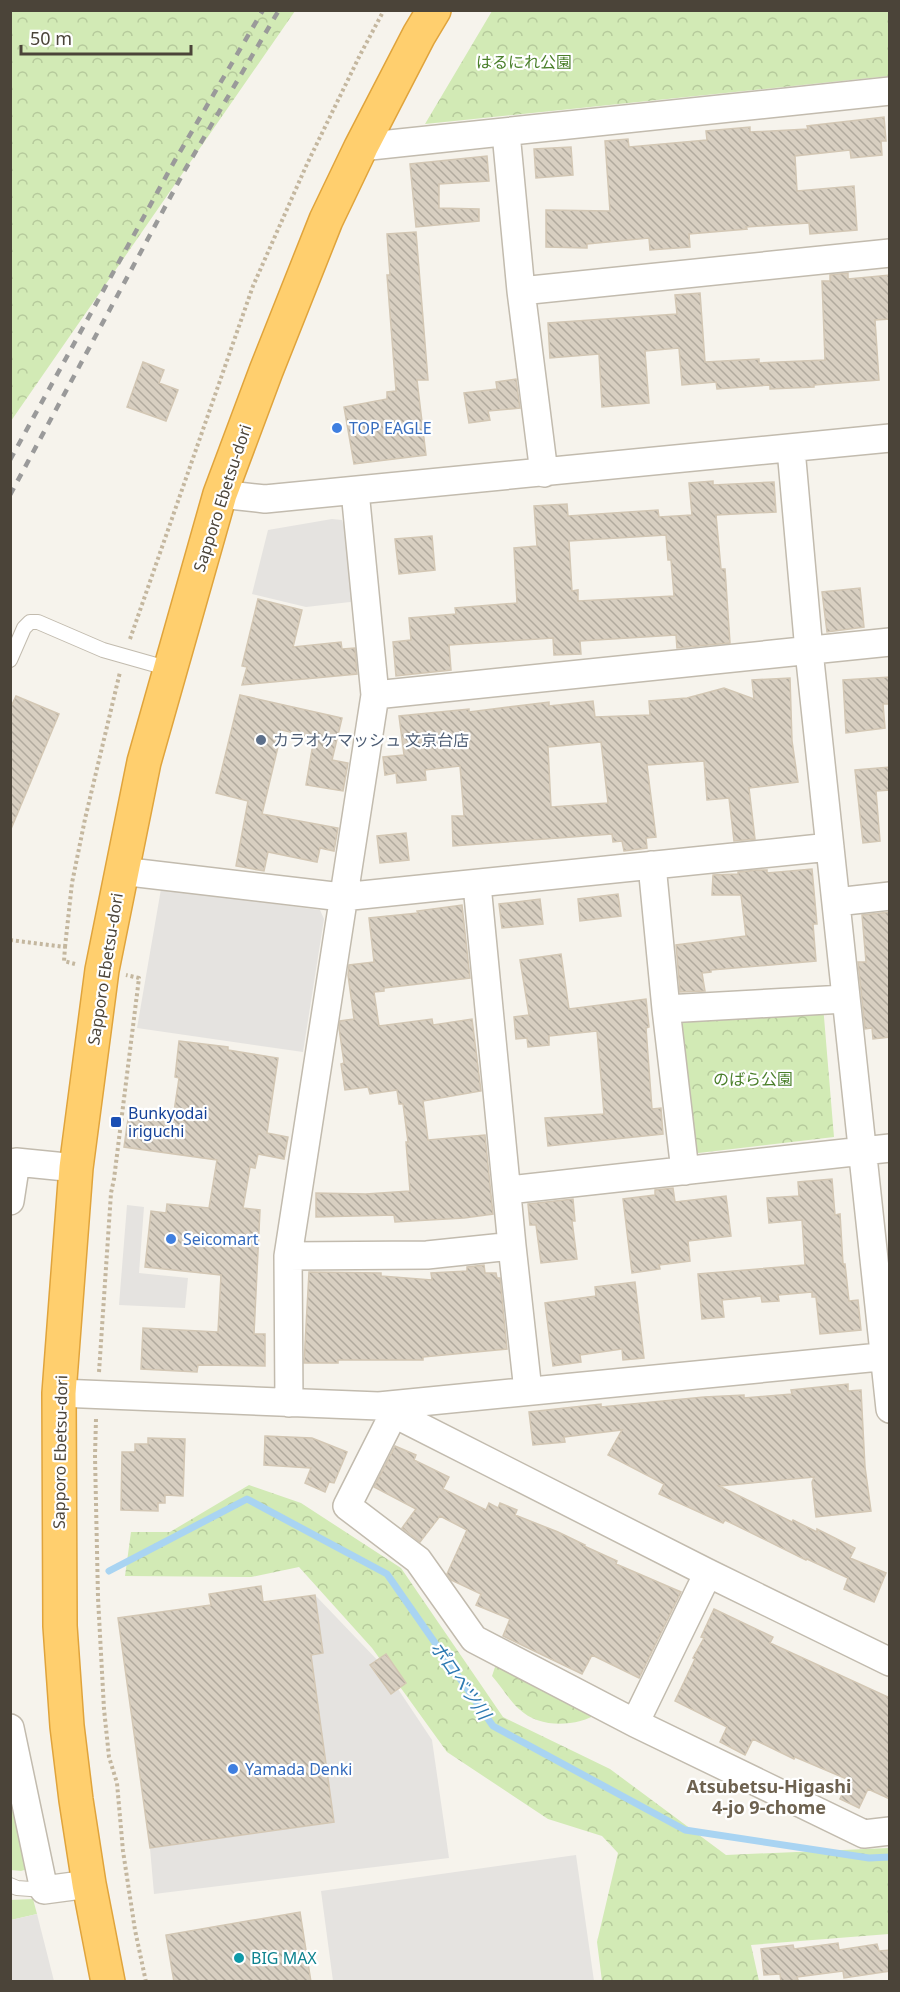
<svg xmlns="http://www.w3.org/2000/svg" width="900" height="1992" viewBox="0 0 900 1992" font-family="'Noto Sans','Noto Sans JP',sans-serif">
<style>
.green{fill:#d2eab5}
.forest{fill:url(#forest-crowns)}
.parking{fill:#e5e3e0}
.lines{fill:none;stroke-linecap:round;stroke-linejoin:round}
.stream{stroke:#a9d4f2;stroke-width:7}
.building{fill:url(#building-back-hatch);stroke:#d3c7b4;stroke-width:1.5;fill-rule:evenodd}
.lane-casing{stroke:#c2bbae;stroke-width:16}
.street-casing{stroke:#c2bbae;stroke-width:30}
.highway-casing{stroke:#e0a43c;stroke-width:36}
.path{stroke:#c4b79f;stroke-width:4;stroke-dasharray:3 3;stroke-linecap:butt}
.lane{stroke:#fff;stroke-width:14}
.street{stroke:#fff;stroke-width:27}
.highway{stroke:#ffcf6e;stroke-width:33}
.rail{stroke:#9a9a9a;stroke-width:4.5;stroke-dasharray:8 8;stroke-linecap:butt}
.shop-dot{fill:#3f7fe0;stroke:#fff;stroke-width:2}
.service-dot{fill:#5c6f8a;stroke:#fff;stroke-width:2}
.transit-dot{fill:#1a4fb4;stroke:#fff;stroke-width:2}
.culture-dot{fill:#0f9aa8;stroke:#fff;stroke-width:2}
.labels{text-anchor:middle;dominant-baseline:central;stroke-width:4.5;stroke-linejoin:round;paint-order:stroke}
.park-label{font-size:16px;fill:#4a7f2a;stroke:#fff}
.shop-label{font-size:16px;fill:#366cbe;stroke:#fff;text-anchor:start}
.street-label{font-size:16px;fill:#4b4439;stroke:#fff}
.service-label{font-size:16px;fill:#4e5e75;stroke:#fff;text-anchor:start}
.transit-label{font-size:16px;fill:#164399;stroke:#fff;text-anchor:start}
.culture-label{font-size:16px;fill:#0d838f;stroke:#fff;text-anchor:start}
.water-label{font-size:18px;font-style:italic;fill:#2e7ab2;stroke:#fff}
.neighbourhood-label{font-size:18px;font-weight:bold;fill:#6e6250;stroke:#fff}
</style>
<defs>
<pattern id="forest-crowns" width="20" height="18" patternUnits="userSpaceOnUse" patternTransform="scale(1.5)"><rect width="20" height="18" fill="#d2eab5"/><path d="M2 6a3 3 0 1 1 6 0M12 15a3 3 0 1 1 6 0" fill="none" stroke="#b6ca9c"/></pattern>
<pattern id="building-back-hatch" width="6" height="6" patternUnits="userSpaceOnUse" patternTransform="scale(1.5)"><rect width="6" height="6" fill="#d8cfc1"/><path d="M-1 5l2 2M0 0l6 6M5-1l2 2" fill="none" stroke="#b1aa9e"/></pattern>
</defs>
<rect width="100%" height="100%" fill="#f6f3ec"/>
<!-- green -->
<path class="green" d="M10,1769L31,1868L21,1871L11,1870Z
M33,1899L37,1914L11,1920L10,1900Z"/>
<!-- forest -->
<path class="forest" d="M11,10L295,11L11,421L10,11Z
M492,11H889V76L425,124Z
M823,1005L834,1137L690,1154L674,1017Z
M249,1485L301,1503L401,1568L503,1717L610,1769L726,1855L889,1848V1934L751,1945L759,1981H602L597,1942L618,1853L602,1836L548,1819L447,1752L372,1648L299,1567L251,1577L125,1576L131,1532H170Z
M496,1664L599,1713C576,1727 540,1729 519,1709C509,1700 501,1686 492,1676Z"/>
<!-- parking -->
<path class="parking" d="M332,519L342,520L346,532L359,601L306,607L252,594L268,530Z
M161,889L320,910L324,919L303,1052L137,1028Z
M127,1205L144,1207L139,1273L188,1278L185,1308L119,1305Z
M315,1595L382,1665L432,1740L449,1858L154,1894L150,1848L334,1822L311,1655L323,1653Z
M576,1855L594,1981H333L321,1891Z
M37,1914L54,1981H11V1920Z"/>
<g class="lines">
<!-- stream -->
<path class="stream" d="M109,1571L247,1499L387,1574L493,1726L685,1830L869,1858L890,1857"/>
</g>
<!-- building -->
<path class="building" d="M884,117L886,141H881L882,155L851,158L850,150L795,156L797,191L854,186L857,230L810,234L809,223L746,227L747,229L689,234L690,247L650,250L649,238L587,244V248L546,247V210L610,211L605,141L628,139L629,147L707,140L706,131L750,127V132L808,129L807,126Z
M571,147L573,175L536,178L534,149Z
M487,156L489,181L439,184V208L479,209V221L416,227L410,164Z
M416,232L428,380H417L426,455L354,464L344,407L387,399V392L396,391L387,275H390L387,234Z
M848,273V279L890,275V319L875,320L879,380L814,385V387L770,389V385L717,389L716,382L682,385L679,348L645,351L649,403L602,407L599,354L550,358L548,323L677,314L675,295L700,293L705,362L759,359V363L825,360L822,281H830V275Z
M143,362L164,370L159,383L178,390L166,421L127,407Z
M516,379L520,408L488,411L490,420L469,423L464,393L497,389L496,382Z
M713,481V485L774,482L776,512L716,515L721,569H725L730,643L677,648L676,635L580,641L581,654L554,655L553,638L449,645L451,670L396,676L393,642L411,640L409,618L456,614L455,608L517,603L514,548L537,546L534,506L567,504L568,516L658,510L659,517L692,515L689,483ZM666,535L668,560H671L674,596L578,601V590L572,591L569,541Z
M432,536L435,570L399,574L395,539Z
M860,588L864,627L827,632L822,592Z
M258,599L302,610L293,647L341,642L342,649L355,648L357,674L242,685L247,667L242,666Z
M890,677V704H883L885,728L846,733L843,680Z
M790,678L792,741L798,782L749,788L755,839L734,841L729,798L707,800L704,761L647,765L656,837L646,838L647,848L624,851L622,841L613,842L612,834L453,846L452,816H464L460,766L425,770L426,780L397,783L396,773L385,775L383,757L404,755L399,716L469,709V712L549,702V706L593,701L595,717L650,715L649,701L687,698L724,688L754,699L752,680ZM601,742L608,803L551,807L548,747Z
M240,695L342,718L332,760L348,763L343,791L306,785L314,738L282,730L262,814L338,828L334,851L320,848L317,862L268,852L264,871L236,866L248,801L216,793Z
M16,696L59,714L11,829L10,709Z
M890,767V790L876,791L880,841L863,843L855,770Z
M406,833L409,860L380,863L377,836Z
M812,869L817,924H813L816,961L711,970V972L702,973L705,991L680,992L676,945L746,936L741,895H712L713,875L738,874V872L758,870H767V873Z
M618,894L621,916L580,921L578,899Z
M540,899L543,924L502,928L499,904Z
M462,905L470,978L384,988V991L374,992L379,1026L432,1019L433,1025L472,1019L481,1091L423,1101L428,1140L485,1135L493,1214L464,1218L395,1222L394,1215L316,1217V1193L366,1194L410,1191L406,1142H408L403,1104H399L397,1090L370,1094L368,1087L345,1090L341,1064L344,1063L339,1028L340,1021L354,1019L348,975L349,965L374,962L369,918L418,913L417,911Z
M890,912V1037L873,1039L872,1028L865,1029L858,962H866L862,915Z
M561,954L569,1009L646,999L649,1027L646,1028L652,1109L661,1108L663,1134L548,1146L545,1118L604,1114L597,1031L549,1036V1045L528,1047L527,1038L516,1039L514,1017L529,1015L520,960Z
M179,1041L228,1047V1050L278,1058L267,1133L288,1137L284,1159L258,1154L255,1168L250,1167L243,1208L260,1210L254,1334H265V1366L198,1365L197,1372L141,1369L143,1328L218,1332L221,1275L145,1267L151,1211L166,1213L167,1204L209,1208L217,1160L124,1147L129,1112L173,1118L179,1078L175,1077Z
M832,1179L835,1215L840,1214L843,1264H845L849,1301L858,1300L861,1330L820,1334L816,1297H812V1292L778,1295L779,1301L762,1302L761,1296L722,1300L724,1317L702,1319L698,1274L805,1265L802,1220L769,1223L767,1198L799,1196L798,1182Z
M673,1188L675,1202L726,1196L731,1236L688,1241L690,1261L659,1265L660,1269L632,1273L623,1199L655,1195V1190Z
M573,1199L575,1221H572L577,1259L541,1263L536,1225H530L528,1204Z
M484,1265L485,1273H496L497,1278H500L507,1349L423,1357V1360H338V1363H304L309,1272L381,1273V1276L432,1280L431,1273L467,1271V1267Z
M635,1282L644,1358L623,1360L622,1349L580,1355L581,1362L553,1366L545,1303L596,1296L595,1287Z
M848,1384V1391L861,1390L865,1467L871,1511L816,1517L812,1482L814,1477L719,1486L792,1522L793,1520L817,1532V1529L855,1548L850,1558L886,1573L874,1602L844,1589L848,1578L807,1559L806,1560L725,1520L723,1523L659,1494L664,1484L608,1455L622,1430L564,1437L565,1442L533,1445L529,1412L601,1404V1407L704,1397L744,1395V1398L792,1394L791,1390Z
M265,1436L312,1438L347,1452L334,1483L329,1482L325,1492L305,1483L311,1468L264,1465Z
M148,1438L185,1439L183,1496L165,1495V1503H158V1511L121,1510L122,1452H135V1444H148Z
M395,1446L416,1455L414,1460L449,1477L443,1489L486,1510L489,1503L498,1508L500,1503L517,1510L515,1515L558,1532L585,1545L584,1546L617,1561L616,1564L681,1592L639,1678L592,1655L582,1674L503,1636L510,1619L476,1605L481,1594L451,1580L447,1574L467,1530L440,1516L420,1542L402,1528L416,1509L374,1487Z
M261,1586L263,1602L315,1595L323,1653L311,1655L334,1822L150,1848L118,1618L211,1605L209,1594Z
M714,1609L773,1637L770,1643L890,1698V1799L868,1789L859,1808L840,1799L849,1780L795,1757L794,1759L753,1739L745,1755L720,1742L727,1727L675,1701L695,1659L693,1658L704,1638L701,1637Z
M386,1654L406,1683L391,1694L370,1665Z
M300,1912L311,1982H174L166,1935Z
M838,1943L839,1950L877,1944L879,1951L890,1950V1971L844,1978L843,1971L797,1977L798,1980L784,1982H781L780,1974L764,1975L761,1949L793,1945L794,1949Z"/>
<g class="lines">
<!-- lane casing -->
<g class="lane-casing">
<path id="lane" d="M10,660L24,628L30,622H38L103,650L170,669
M10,1885L17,1888L44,1890"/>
</g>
<!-- street casing -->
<g class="street-casing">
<path id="street" d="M506,133L521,291L544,473
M361,147L890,91
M521,291L890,253
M791,449L809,651L890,1409
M220,494L265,499L890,438
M375,695L890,642
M652,865L666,1009L685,1171
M121,871L342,897L830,847
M477,885L512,1246L528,1391
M836,902L890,896
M666,1009L845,999
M508,1190L890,1148
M10,1201L16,1162L76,1168
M288,1256L427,1255L512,1246
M59,1393L379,1406L890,1356
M289,1403L288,1256L375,695L355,491
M379,1406L708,1573L890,1662
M394,1413L347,1506L418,1560L474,1639L635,1723L864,1834L890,1831
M635,1723L708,1573
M10,1728L44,1890L89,1884"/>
</g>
<!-- highway casing -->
<g class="highway-casing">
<path id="highway" d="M108,1982L89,1884L76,1800L67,1726L60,1626L59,1393L76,1168L102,970L144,762L220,494L266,371L326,220L361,147L419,35L434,10"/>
</g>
<!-- path -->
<path class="path" d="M130,639L253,286L307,164L360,55L384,10
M10,940L65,947L64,961L75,964
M65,947L72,883L85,819L120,672
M99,1372L111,1193L114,1179L139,978L126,975
M96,1419L95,1456L98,1598L104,1709L109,1757L117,1783L123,1851L135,1930L146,1982"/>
<!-- lane -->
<use href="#lane" class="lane"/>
<!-- street -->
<use href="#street" class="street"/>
<!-- highway -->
<use href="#highway" class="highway"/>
<!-- rail -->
<path class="rail" d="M10,460L174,162L263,10
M10,495L186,168L279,10"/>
</g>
<!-- markers -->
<g class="shop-dot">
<circle cx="337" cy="428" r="6"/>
<circle cx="171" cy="1239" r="6"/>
<circle cx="233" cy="1769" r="6"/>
</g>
<circle class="service-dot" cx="261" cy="740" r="6"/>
<rect class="transit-dot" x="110" y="1116" width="12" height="12" rx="3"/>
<circle class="culture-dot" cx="239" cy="1958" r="6"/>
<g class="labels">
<!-- park labels -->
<g class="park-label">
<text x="524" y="62">はるにれ公園</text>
<text x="753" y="1079">のばら公園</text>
</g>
<!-- shop labels -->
<g class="shop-label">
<text x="349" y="428">TOP EAGLE</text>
<text x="183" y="1239">Seicomart</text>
<text x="245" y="1769">Yamada Denki</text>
</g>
<!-- street labels -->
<g class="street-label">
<text transform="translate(222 498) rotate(-72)">Sapporo Ebetsu-dori</text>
<text transform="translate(105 969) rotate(-81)">Sapporo Ebetsu-dori</text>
<text transform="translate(60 1452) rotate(-89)">Sapporo Ebetsu-dori</text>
</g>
<!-- service labels -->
<g class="service-label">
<text x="273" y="740">カラオケマッシュ 文京台店</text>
</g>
<!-- transit labels -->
<g class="transit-label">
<text x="128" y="1113">Bunkyodai<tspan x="128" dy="18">iriguchi</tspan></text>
</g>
<!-- culture labels -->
<g class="culture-label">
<text x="251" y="1958">BIG MAX</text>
</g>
<!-- water labels -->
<g class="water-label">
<text transform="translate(461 1680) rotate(55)">ポロベツ川</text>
</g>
<!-- neighbourhood labels -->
<g class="neighbourhood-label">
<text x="769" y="1786">Atsubetsu-Higashi<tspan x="769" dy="21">4-jo 9-chome</tspan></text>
</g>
</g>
<!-- border -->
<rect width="900" height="1992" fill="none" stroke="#4b4439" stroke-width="24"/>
<!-- scale -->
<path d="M21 45v9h170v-9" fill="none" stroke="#4b4439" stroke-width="3"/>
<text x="30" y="45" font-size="18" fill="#4b4439" stroke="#ffffff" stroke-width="4.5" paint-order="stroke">50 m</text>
</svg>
